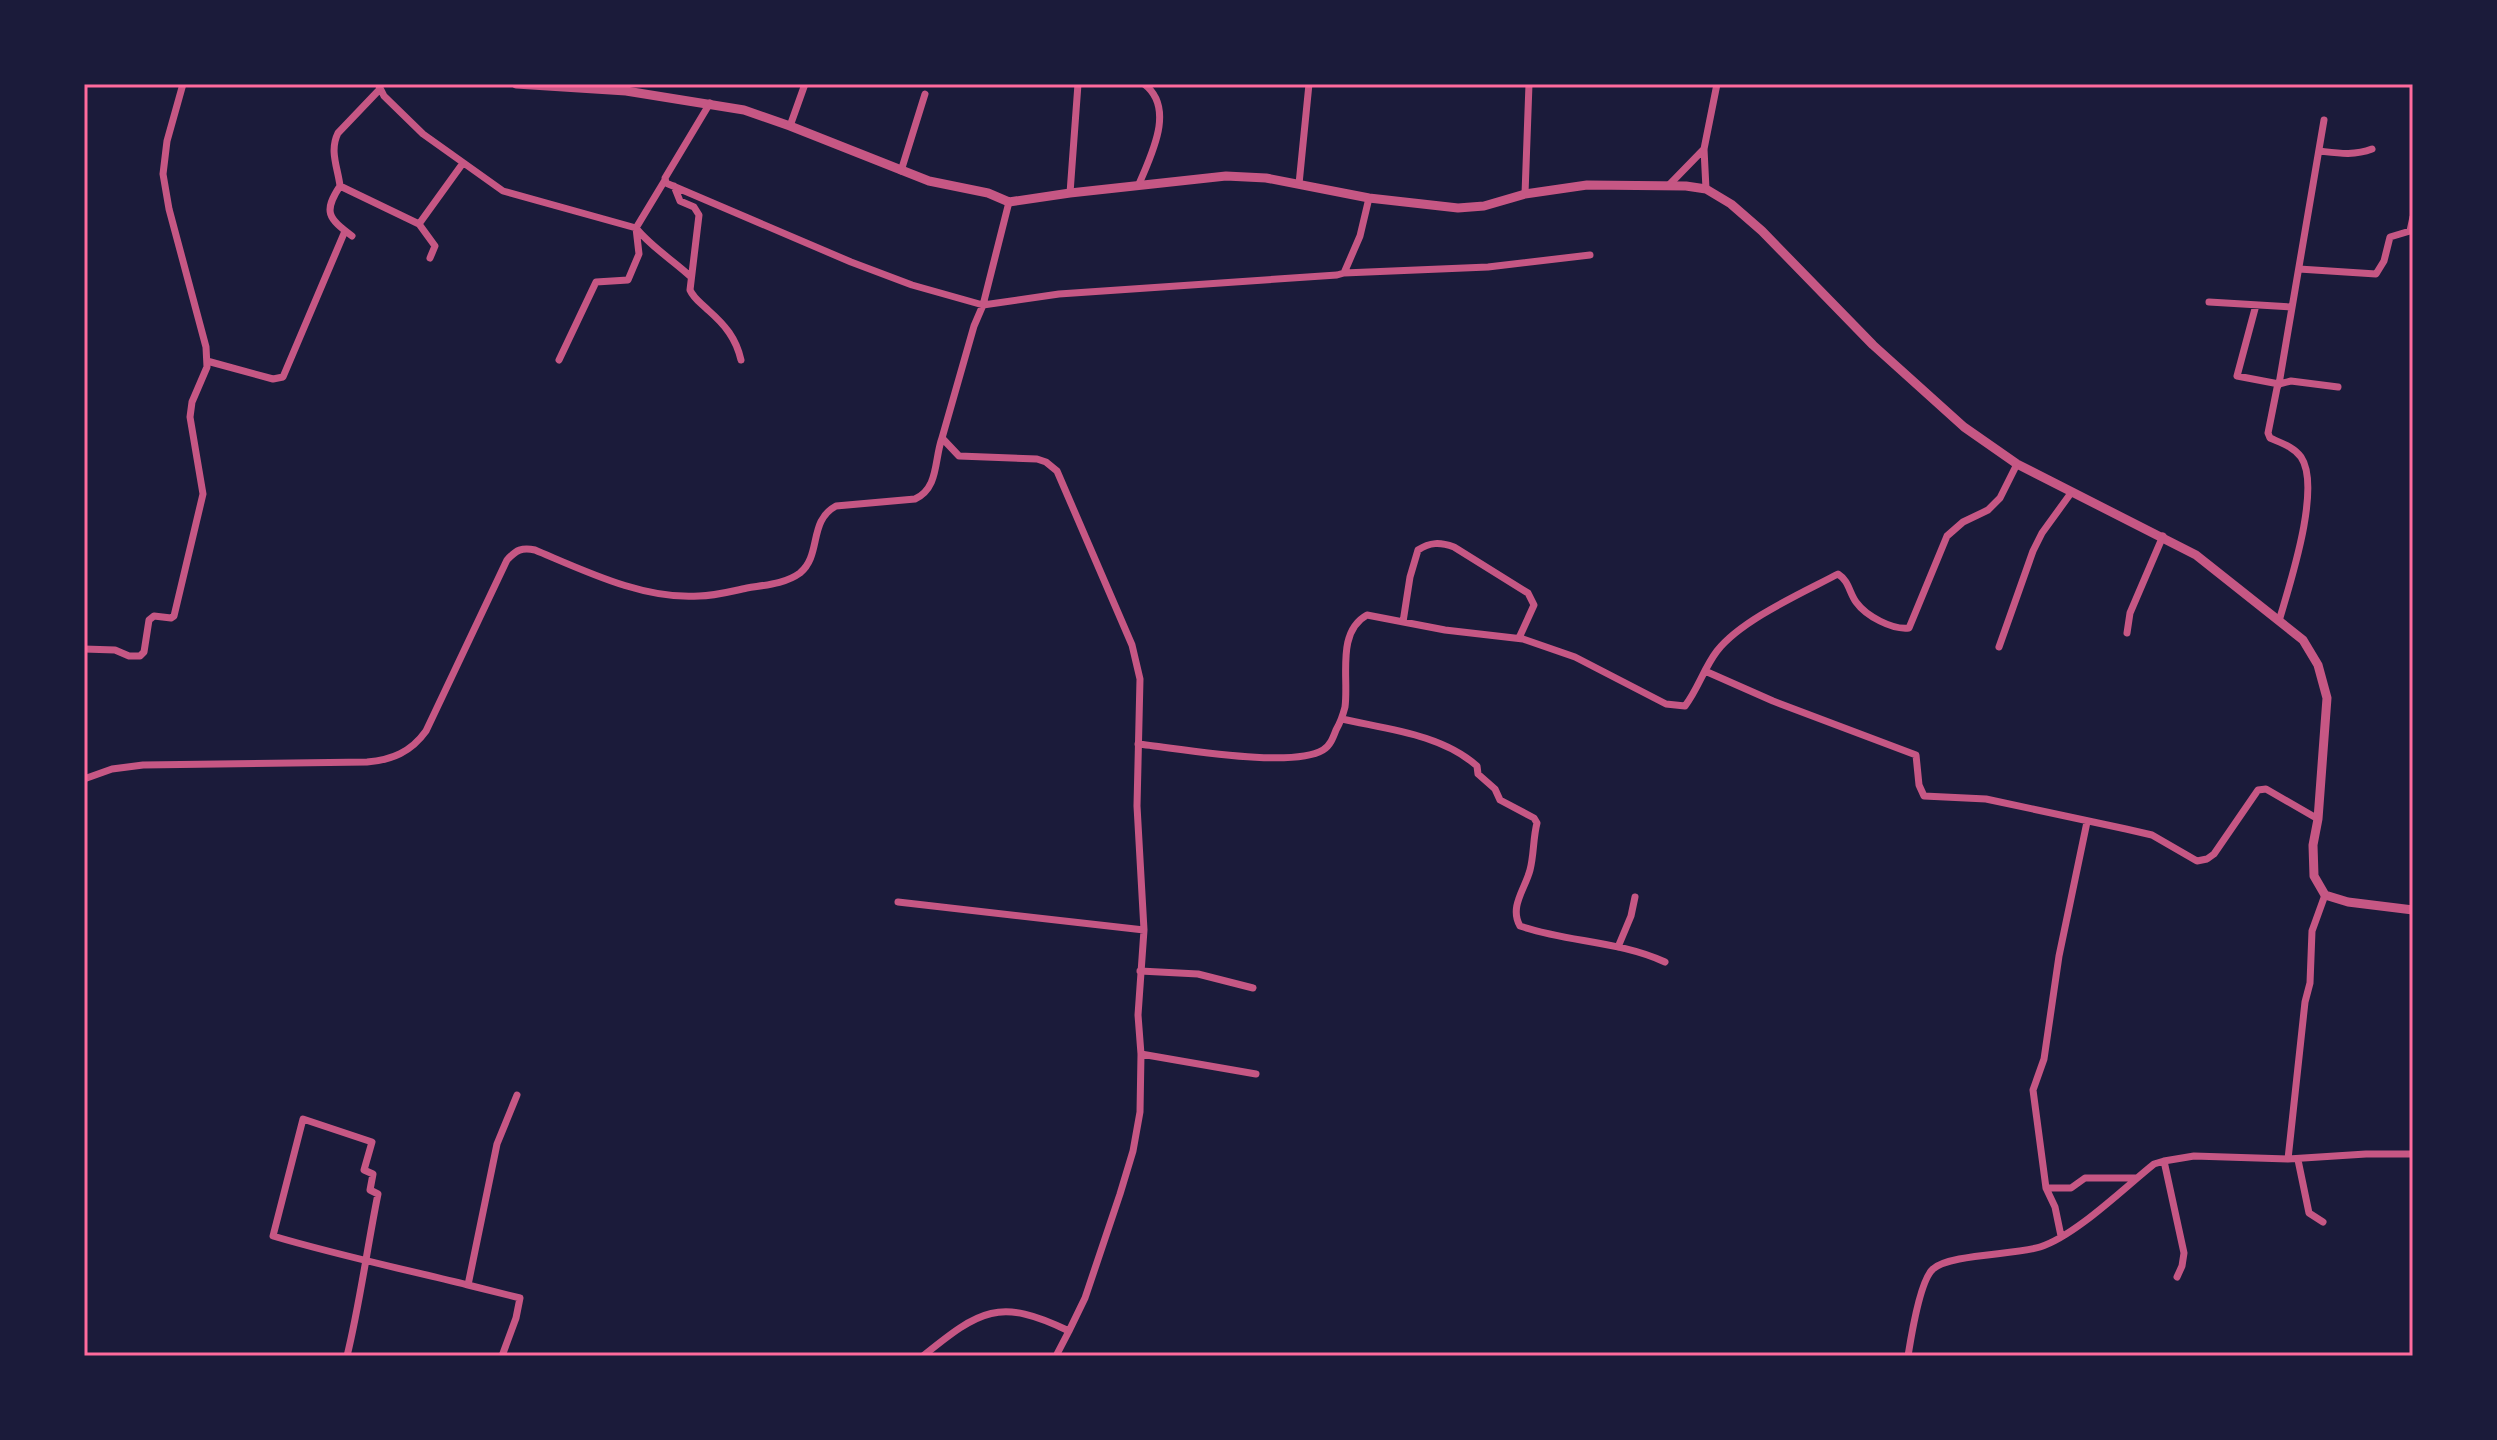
<svg xmlns="http://www.w3.org/2000/svg" width="2497" height="1440" viewBox="0 0 2497 1440" font-family="Montserrat,sans-serif">
<style>
.lines{fill:none;stroke-linecap:round;stroke-linejoin:round}
.minor{stroke:#c65784;stroke-width:7}
.tertiary{stroke:#c65784;stroke-width:9}
.neatline{fill:none;stroke:#ff6b9d;stroke-width:3}
</style>
<rect width="100%" height="100%" fill="#1b1b3a"/>
<g class="lines">
<!-- minor -->
<path class="minor" d="M378,84L384,96L423,134L503,191L636,228C651,247 673,260 691,277
M710,103L665,178L666,183L851,262L912,285L983,305L1059,294L1337,275L1344,273L1360,236L1369,198
M790,126L805,84
M2319,151C2337,153 2354,156 2372,149
M901,171L925,94
M1139,184C1151,155 1176,108 1144,84
M1299,184L1309,84
M340,186L419,224
M674,186L680,201L694,207L699,215L690,290C694,299 701,303 708,310C725,325 736,338 741,360
M1668,186L1704,149
M1706,189L1704,149L1717,84
M1070,193L1078,84
M1525,194L1529,84
M352,236C328,218 323,212 340,186C338,168 329,151 338,133L380,89
M430,258L435,246L419,224L463,163
M2299,269L2376,274L2384,261L2390,237L2410,231L2413,217
M1344,273L1488,267L1590,255
M2209,302L2291,307
M2256,305L2237,376L2279,384L2324,120
M559,360L596,282L628,280L639,254L636,228L665,180
M207,361L273,379L283,377L345,231
M2279,621C2289,586 2322,488 2301,457C2294,447 2281,443 2270,438L2268,433L2277,388L2279,384L2291,381L2338,387
M1403,622L1410,577L1418,550C1430,542 1440,542 1454,547L1528,593L1534,605L1519,638
M2127,633L2130,613L2163,536
M1999,647L2033,551L2042,533L2071,493
M84,649L115,650L129,656H140L144,652L149,620L154,616L171,618L174,616L203,494L190,417L192,402L207,367L206,347L169,209L163,174L167,141L183,84
M1705,671L1773,701L1916,755L1919,785L1924,796L1986,799L2126,829L2152,835L2197,861L2207,859L2214,854L2258,790L2266,789L2318,819
M1342,719C1386,729 1441,734 1477,766L1478,774L1495,789L1500,800L1534,818L1537,823C1533,838 1534,855 1530,870C1525,889 1509,907 1520,926C1567,942 1620,941 1665,962
M1138,744C1178,748 1291,769 1323,750C1330,746 1333,738 1336,730C1340,723 1343,715 1345,707C1349,678 1336,632 1367,615L1445,630L1523,639L1575,657L1666,704L1685,706C1698,689 1704,668 1717,651C1741,620 1802,593 1838,574C1849,581 1849,592 1856,602C1866,616 1892,630 1909,628L1947,536L1963,522L1988,510L2000,498L2017,464
M84,779L112,769L143,765L367,762C392,760 411,752 426,731L507,560C516,550 522,547 535,550C585,571 644,600 699,596C715,596 732,591 747,588C765,585 785,584 800,573C822,555 808,521 836,506L915,499C939,488 934,460 942,438
M898,902L1144,930
M1618,947L1631,916L1635,897
M1140,971L1198,974L1253,988
M1141,1054L1256,1074
M2288,1159L2366,1154H2413
M2298,1160L2309,1213L2323,1222
M2046,1188H2071L2085,1178H2136
M2061,1236L2055,1207L2046,1188L2033,1090L2044,1059L2059,956L2087,822
M2177,1277L2182,1266L2184,1253L2164,1161L2194,1156L2288,1159L2305,1002L2310,983L2312,931L2325,895
M347,1356C360,1303 367,1248 378,1194L370,1190L373,1174L364,1170L372,1142L303,1119L273,1236C337,1255 403,1269 468,1285
M502,1356L516,1318L520,1298L468,1285L497,1144L517,1095
M923,1356C980,1310 999,1297 1069,1331L1085,1298L1120,1194L1133,1151L1140,1112L1141,1054L1138,1015L1144,930L1137,806L1140,679L1132,645L1057,471L1046,462L1037,459L959,456L942,438L974,326L983,305L1009,202
M1056,1356L1069,1331
M1908,1356C1911,1337 1920,1280 1933,1269C1949,1254 2015,1255 2040,1247C2075,1236 2124,1188 2154,1164L2164,1161"/>
<!-- tertiary -->
<path class="tertiary" d="M516,84L626,91L744,110L790,126L929,181L988,193L1009,202L1070,193L1226,176L1266,178L1369,198L1458,208L1484,206L1525,194L1587,185L1686,186L1706,189L1731,204L1762,231L1873,345L1964,427L2017,464L2196,555L2303,640L2318,665L2327,698L2318,819L2313,845L2314,876L2325,895L2348,902L2413,910"/>
</g>
<!-- border -->
<rect width="2497" height="1440" fill="none" stroke="#1b1b3a" stroke-width="172"/>
<rect x="86" y="86" width="2325" height="1268" class="neatline"/>
</svg>
